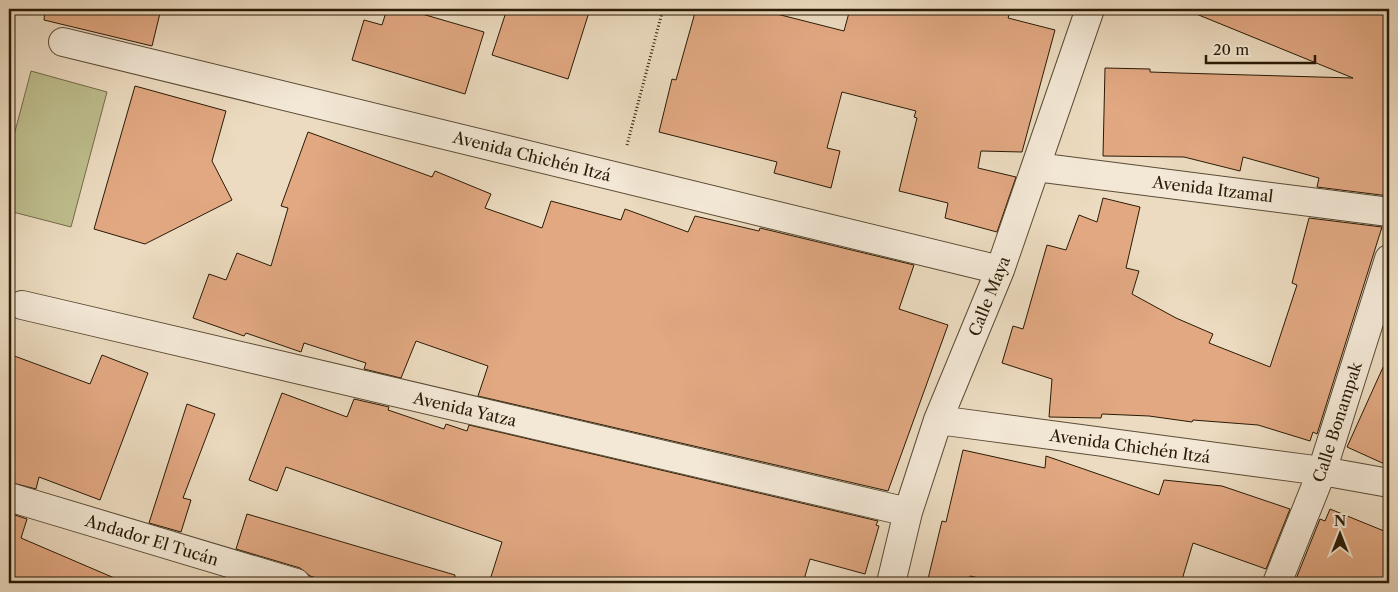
<svg xmlns="http://www.w3.org/2000/svg" width="1398" height="592" viewBox="0 0 1398 592" font-family="'Libre Caslon Text',serif">
<style>
.green{fill:#bebe8e;stroke:#746c4a}
.building{fill:#e1a882;stroke:#2a1b05}
.lines{fill:none;stroke-linecap:round;stroke-linejoin:round}
.minor-casing{stroke:#5a4b34;stroke-width:30}
.path{stroke:#2a1b05;stroke-width:3;stroke-dasharray:1 2.5;stroke-linecap:butt}
.minor{stroke:#f3e8d6;stroke-width:28}
.labels{text-anchor:middle;dominant-baseline:central;stroke-width:4;stroke-linejoin:round;paint-order:stroke}
.street-label{font-size:16px;fill:#2a1b05;stroke:#f3e8d6}
</style>
<rect width="100%" height="100%" fill="#ecdbc0"/>
<filter id="stains"><feTurbulence type="fractalNoise" baseFrequency=".004" numOctaves="4"/><feColorMatrix values="0 0 0 0 .2 0 0 0 0 .09 0 0 0 0 .02 0 0 0 .5 -.17"/></filter>
<radialGradient id="worn" r=".72"><stop offset=".6" stop-color="#630" stop-opacity="0"/><stop offset="1" stop-color="#630" stop-opacity=".3"/></radialGradient>
<!-- green -->
<path class="green" d="M31,71L107,92L71,227L9,211V154Z"/>
<!-- building -->
<path class="building" d="M45,9H161L152,46L44,20Z
M387,9H405L484,32L465,94L352,60L364,20L382,25Z
M507,9H590L568,79L492,55Z
M696,9H757L844,31L850,9H1011L1008,18L1055,30L1022,152L981,151L978,168L1016,177L997,232L945,218L948,203L899,191L917,118L914,117L916,111L842,92L827,148L840,151L831,188L774,173L777,162L659,132L672,79L676,80Z
M1184,9H1389V196L1317,187L1319,178L1243,157L1240,171L1184,157L1103,156L1105,68L1150,69V72L1179,73L1353,78Z
M135,86L226,111L212,161L232,200L145,244L94,229Z
M308,132L432,177L435,171L491,194L485,208L542,228L551,201L621,220L625,209L688,232L695,216L759,231L760,228L914,265L899,309L948,325L888,491L478,396L488,366L416,341L401,378L364,369L366,363L304,343L301,352L246,333L244,336L193,318L209,274L226,280L237,253L271,266L288,208L281,206Z
M1103,198L1140,207L1126,268L1139,271L1132,294L1176,318L1213,334L1209,343L1270,367L1297,285L1292,283L1309,218L1382,227L1317,434L1313,432L1310,441L1258,425L1193,420L1192,422L1149,416L1102,414L1101,418L1049,417L1052,379L1002,363L1013,326L1023,329L1047,245L1066,250L1079,215L1097,222Z
M9,354L90,384L102,355L148,373L100,500L39,477L36,489L9,482Z
M1389,354V466L1347,447Z
M282,393L347,417L354,399L389,407L388,410L444,429L446,424L467,431L469,425L878,521L876,525L879,526L865,574L810,559L803,583H489L502,542L286,467L277,491L249,480Z
M187,404L215,414L183,498L191,500L181,532L149,523Z
M963,450L1045,468L1046,456L1159,495L1164,480L1222,486L1290,509L1266,569L1193,543L1181,583H1002L970,576L968,583H927L942,521L946,522Z
M1330,509L1389,533V583H1309L1296,579L1320,519L1325,521Z
M9,513L27,519L21,538L126,583H9Z
M247,514L455,575L454,583H333L310,576L300,568L236,549Z"/>
<g class="lines">
<!-- minor casing -->
<g class="minor-casing">
<path id="minor" d="M63,42L1000,270
M1036,167L1389,212
M22,305L908,512
M938,420L1322,471L1389,483
M9,497L296,583
M891,583L908,512L938,420L1000,270L1090,9
M1277,583L1322,471L1389,259"/>
</g>
<!-- path -->
<path class="path" d="M627,145L663,9"/>
<!-- minor -->
<use href="#minor" class="minor"/>
</g>
<g class="labels">
<!-- street labels -->
<g class="street-label">
<text transform="translate(532 156) rotate(14)">Avenida Chichén Itzá</text>
<text transform="translate(1213 189) rotate(7)">Avenida Itzamal</text>
<text transform="translate(989 296) rotate(-68)">Calle Maya</text>
<text transform="translate(465 409) rotate(13)">Avenida Yatza</text>
<text transform="translate(1337 422) rotate(-72)">Calle Bonampak</text>
<text transform="translate(1130 446) rotate(8)">Avenida Chichén Itzá</text>
<text transform="translate(152 540) rotate(17)">Andador El Tucán</text>
</g>
</g>
<!-- margin -->
<rect width="1398" height="592" fill="none" stroke="#ecdbc0" stroke-width="30"/>
<rect x="10" y="10" width="1378" height="572" fill="none" stroke="#2a1b05" stroke-width="2.5"/>
<rect x="15" y="15" width="1368" height="562" fill="none" stroke="#2a1b05"/>
<!-- north arrow -->
<g transform="translate(1340 534)" stroke="#f3e8d6" stroke-width="4" paint-order="stroke">
<path d="M0-4L9 19L0 12L-9 19Z" fill="#2a1b05"/>
<text y="-8" font-size="14" font-weight="bold" text-anchor="middle" fill="#2a1b05">N</text>
</g>
<!-- scale -->
<path d="M1206 55v8h109v-8" fill="none" stroke="#2a1b05" stroke-width="2.5"/>
<text x="1213" y="55" font-size="15" fill="#2a1b05" stroke="#f3e8d6" stroke-width="4" paint-order="stroke">20 m</text>
<rect width="100%" height="100%" filter="url(#stains)"/>
<rect width="100%" height="100%" fill="url(#worn)"/>
</svg>
